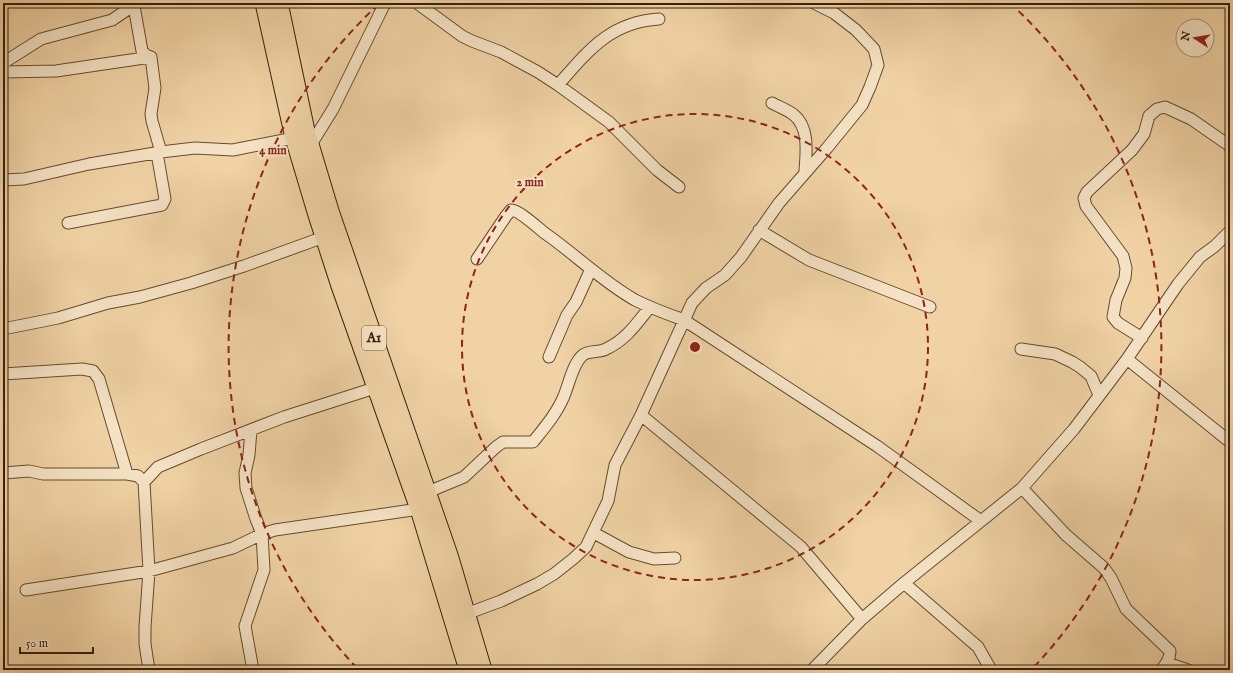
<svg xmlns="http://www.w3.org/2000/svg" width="1233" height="673" viewBox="0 0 1233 673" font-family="'IM FELL English',serif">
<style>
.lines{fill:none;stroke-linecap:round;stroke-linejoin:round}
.minor-casing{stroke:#644c32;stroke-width:13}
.highway-casing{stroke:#36200c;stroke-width:19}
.minor{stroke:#f5e2c4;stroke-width:11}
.highway{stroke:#f0d2a5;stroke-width:17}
.ring{fill:none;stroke:#8f2418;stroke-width:2;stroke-dasharray:7 5}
.labels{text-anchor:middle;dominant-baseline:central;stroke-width:4;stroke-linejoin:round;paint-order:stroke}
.shield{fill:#f5e2c4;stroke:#6f5a43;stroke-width:1}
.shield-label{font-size:14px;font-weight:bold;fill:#36200c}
.centre{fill:#8f2418;stroke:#f5e2c4;stroke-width:2}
.ring-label{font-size:12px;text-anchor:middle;font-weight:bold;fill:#8f2418;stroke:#f5e2c4;stroke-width:4;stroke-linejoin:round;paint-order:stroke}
</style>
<rect width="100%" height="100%" fill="#f0d2a5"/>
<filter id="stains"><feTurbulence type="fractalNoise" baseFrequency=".005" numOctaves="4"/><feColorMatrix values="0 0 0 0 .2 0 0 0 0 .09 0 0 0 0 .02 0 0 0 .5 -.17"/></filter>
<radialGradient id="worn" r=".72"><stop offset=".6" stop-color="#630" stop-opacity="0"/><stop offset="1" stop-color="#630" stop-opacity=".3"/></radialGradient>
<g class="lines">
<!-- minor casing -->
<g class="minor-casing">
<path id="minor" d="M417,3L462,36L472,41L501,52L538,72L558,85L609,122L657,170L679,187
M134,6L142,51L146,55L151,57L155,88L151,114L152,121L161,152
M3,63L41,39L112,20L137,3
M3,72L56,71L151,57
M558,85C588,51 610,22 659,19
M772,103C779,107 788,110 794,115C810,128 806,154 805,171
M310,146L333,109L385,3
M3,180L24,179L89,164L161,152L195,148L233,150L294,138
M68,223L162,205L165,199L157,153
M759,230L809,260L930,307
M477,259L506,216L511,210C519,210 538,228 546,234C576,255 603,282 635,300C651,308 667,314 684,320L877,446L981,521
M3,329L58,318L108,303L140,297L191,283L244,266L324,237
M1142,338L1118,323L1113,317L1116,300L1125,278L1126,268L1123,256L1086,206L1084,198L1087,192L1132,150L1144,134L1149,116L1157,109L1165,107L1191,119L1230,146
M1021,349L1055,354L1072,362L1080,367L1091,376L1099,395
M549,357L567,315L576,302L591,269
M1127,359L1230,442
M3,374L82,369L93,371L99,379L127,474
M641,415L801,547L862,619
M251,430L249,455L245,473L246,488L256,519L262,534L264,570L245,626L253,670
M3,473L29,471L43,474H127L138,476L144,482L149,571L145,627V644L149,670
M144,482L158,467L201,449L284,417L381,386
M1022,488L1066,535L1104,568L1111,578L1126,609L1170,651C1170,659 1166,664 1161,670
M428,492L464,477L496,447L503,442H533C545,427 557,413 564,396C569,384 573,363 583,355C590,350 599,353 606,349C626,340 637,323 650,307
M594,533L629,552L654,559L675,558
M904,583L978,647L991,670
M26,590L149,571L233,548L262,534L275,530L419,509
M466,614L501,601L537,584L554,574L573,559L586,547L608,501L615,465L641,415L692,303L706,288L725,275L741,257L779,203L827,148L862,105L870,87L878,65L874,49L856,30L834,13L814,3
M1167,663L1188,670
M812,670L862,619L904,583L1022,488L1074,429L1127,359L1178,284L1200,257L1215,246L1230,231"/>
</g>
<!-- highway casing -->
<g class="highway-casing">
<path id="highway" d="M264,3L294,138L317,215L340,286L419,509L468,670
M279,3L306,131L330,211L449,555L483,670"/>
</g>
<!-- minor -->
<use href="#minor" class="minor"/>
<!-- highway -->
<use href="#highway" class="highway"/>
</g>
<!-- distance rings -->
<g class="ring">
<circle cx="695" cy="347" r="233"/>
<path d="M357 668A466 466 0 0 1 380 3M1010 3A466 466 0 0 1 1033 668"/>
</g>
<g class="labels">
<!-- shield labels -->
<rect class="shield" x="362" y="326" width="24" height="24" rx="3"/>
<g class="shield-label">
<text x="374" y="338">A1</text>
</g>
</g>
<circle cx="695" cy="347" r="6" class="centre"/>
<g class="ring-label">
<text x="273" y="154">4 min</text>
<text x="530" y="186">2 min</text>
</g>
<!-- margin -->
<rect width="1233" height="673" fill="none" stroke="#f0d2a5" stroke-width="16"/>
<rect x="4" y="4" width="1225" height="665" fill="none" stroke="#36200c" stroke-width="2"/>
<rect x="8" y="8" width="1217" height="657" fill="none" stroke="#36200c"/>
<!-- north arrow -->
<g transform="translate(1195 38) rotate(282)"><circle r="19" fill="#f5e2c4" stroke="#a9947a"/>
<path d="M0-3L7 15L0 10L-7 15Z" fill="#8f2418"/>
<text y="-6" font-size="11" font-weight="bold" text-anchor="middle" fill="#36200c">N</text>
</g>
<!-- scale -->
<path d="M20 647v6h73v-6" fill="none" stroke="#36200c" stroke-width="2"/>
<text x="26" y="647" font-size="12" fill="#36200c" stroke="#f5e2c4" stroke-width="3" paint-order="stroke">50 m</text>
<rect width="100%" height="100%" filter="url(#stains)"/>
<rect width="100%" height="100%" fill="url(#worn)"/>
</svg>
